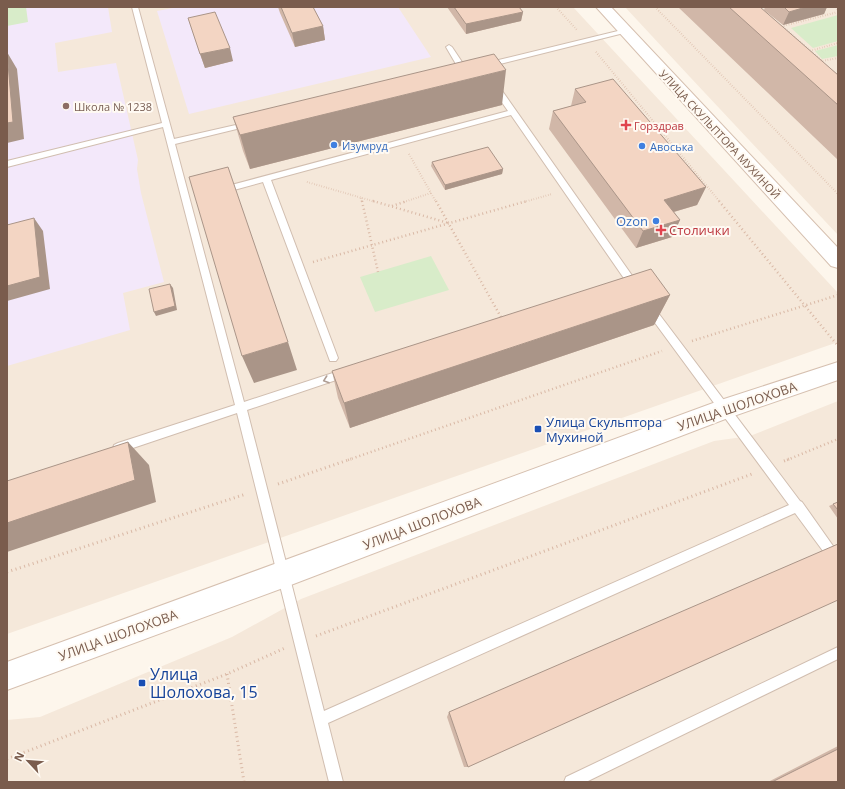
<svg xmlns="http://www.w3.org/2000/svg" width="845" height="789" viewBox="0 0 845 789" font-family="'Open Sans',sans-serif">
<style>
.residential{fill:#f5e8da}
.education{fill:#f3e8fa}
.green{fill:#d8ecc9}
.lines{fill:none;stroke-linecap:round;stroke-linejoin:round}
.lane-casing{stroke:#d1beb0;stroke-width:2}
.secondary-casing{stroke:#d6c0b0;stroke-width:2}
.path-far2{stroke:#d9b8a5;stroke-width:2;stroke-dasharray:0.5 2;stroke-linecap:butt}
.path-far1{stroke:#d9b8a5;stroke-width:2.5;stroke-dasharray:1 3;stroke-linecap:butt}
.path{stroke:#d9b8a5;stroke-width:3;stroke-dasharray:1 3.5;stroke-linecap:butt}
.lane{fill:#fff;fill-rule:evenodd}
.secondary{fill:#fff;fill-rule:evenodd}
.wall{fill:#d1b7a8}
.shaded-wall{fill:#aa9588}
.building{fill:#f3d5c3;stroke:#aa9588}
.oneway{stroke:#af9d94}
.education-dot{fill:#8d6e63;stroke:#fffaf3;stroke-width:1.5}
.health-dot{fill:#e0444e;stroke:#fffaf3;stroke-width:1.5}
.shop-dot{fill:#3f7fe0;stroke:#fffaf3;stroke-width:1.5}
.transit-dot{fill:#1a4fb4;stroke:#fffaf3;stroke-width:1.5}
.labels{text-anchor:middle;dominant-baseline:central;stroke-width:4;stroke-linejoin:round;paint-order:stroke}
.far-education-label{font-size:11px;fill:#785e54;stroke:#fffaf3;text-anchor:start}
.far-health-label{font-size:11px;fill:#be3a42;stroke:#fffaf3;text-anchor:start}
.far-street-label{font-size:11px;fill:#7a5c4d;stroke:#fffaf3}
.far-shop-label{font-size:11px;fill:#366cbe;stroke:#fffaf3;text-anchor:start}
.shop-label{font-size:13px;fill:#366cbe;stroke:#fffaf3;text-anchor:end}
.health-label{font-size:13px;fill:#be3a42;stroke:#fffaf3;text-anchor:start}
.street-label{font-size:13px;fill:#7a5c4d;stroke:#fffaf3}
.transit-label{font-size:13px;fill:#164399;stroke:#fffaf3;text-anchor:start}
.near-transit-label{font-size:16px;fill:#164399;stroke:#fffaf3;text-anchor:start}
</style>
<rect width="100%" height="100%" fill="#fdf6ec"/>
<!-- residential -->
<path class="residential" d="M7,7H573L838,293V342L7,634Z
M625,7H838V235L690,77Z
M838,401V782H7V720L40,717L232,637L301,599L714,441L750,436Z"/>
<!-- education -->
<path class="education" d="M7,7H108L112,32L55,43L58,72L116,63L138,160L137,169L141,193L164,282L123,293L130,330L7,366Z
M178,7H398L431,57L189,114L157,11Z"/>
<!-- green -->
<path class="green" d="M7,7H26L28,22L7,26Z
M838,15V41L813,48L791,28Z
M838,45V56L822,59L815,51Z
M431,256L449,290L375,312L360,277Z"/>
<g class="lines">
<!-- lane casing -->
<g class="lane-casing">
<path id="lane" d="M132,7H138L174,139L249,122L253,124L249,126L175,144L244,402L345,369L348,370L350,373L348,376L247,410L324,711L789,505L647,312L645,309L647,306H653L800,501L802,502L838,553V568L834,566L795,513L328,723L343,782H329L237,413L118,453L114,451L113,448L114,445L118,443L235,405L163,127L7,167V161L162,123Z
M626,29L628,30V32L488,67L484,65L486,63Z
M449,45L452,47L468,71L467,73H461L460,71L446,47Z
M492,85H498L638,284L640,287L638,290H632L511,115L271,180L338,358L336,361H330L263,182L223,193L219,190L220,188L508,111L491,87Z
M838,647V659L586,782H564L566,777Z"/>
</g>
<!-- secondary casing -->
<g class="secondary-casing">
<path id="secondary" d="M596,7H611L838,248V268L831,266Z
M838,362V380L728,418L283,588L7,690V662L724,399Z"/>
</g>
<!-- path-far2 -->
<path class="path-far2" d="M556,7L577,30
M655,7L838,194
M826,7H833
M835,7L838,10
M779,27L838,12
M783,27L822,61L838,58
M810,51L838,43
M596,52L720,202
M409,154L436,202
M307,182L376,202
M361,198L362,202
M404,202L431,193
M524,202L552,194"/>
<!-- path-far1 -->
<path class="path-far1" d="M362,201L378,272
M373,201L448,223
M436,201L502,319
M719,201L838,346
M392,206L407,201
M313,262L527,201
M692,341L838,295
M348,460L662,351
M787,460L838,439"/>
<!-- path -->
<path class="path" d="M784,461L789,459
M278,484L351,459
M7,572L246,494
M316,636L752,474
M227,674L244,782
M7,759L227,674L285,648"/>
<!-- lane -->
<use href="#lane" class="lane"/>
<!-- secondary -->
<use href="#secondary" class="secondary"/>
</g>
<!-- wall -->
<path class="wall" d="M278,7H313L323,26L325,40L295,47L280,13Z
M447,7H519L523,12L521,21L466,34Z
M678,7H760L838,75V160Z
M765,7H827L824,14L783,25L764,10Z
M188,18L233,61L205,68Z
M575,89L706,187L697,205L674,212L680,220L672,237L636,248L549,129L553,111L571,106Z
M502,105L250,169L243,151L233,117Z
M432,162L503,169L502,174L445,190L431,166Z
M670,295L654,325L350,428L338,398L332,371Z
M838,502V519L829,506Z
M449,712L468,767H464L447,717Z
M838,746V782H768Z"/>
<!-- shaded-wall -->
<path class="shaded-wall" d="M806,7H827L824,14L783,25L789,12Z
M523,12L521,21L466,34V24Z
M323,26L325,40L295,47L292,33Z
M230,48L233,61L205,68L200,54Z
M7,52L17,69L24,139L7,143Z
M506,70L502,105L250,169L240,135Z
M503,169L502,174L445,190V185Z
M706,187L697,205L656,217L664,200Z
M34,218L43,231L50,289L7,301V286Z
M680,220L672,237L636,248L643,231Z
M170,284L173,288L177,310L156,316L154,312Z
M670,295L654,325L350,428L344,403Z
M288,342L297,370L254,383L242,356Z
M128,442L149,465L156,502L7,552V523Z"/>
<!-- building -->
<path class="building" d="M281,7H313L323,26L292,33Z
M454,7H519L523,12L466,24Z
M729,7H760L838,75V105Z
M784,7H806L789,12Z
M215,12L230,48L200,54L188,18Z
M7,52L13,122L7,123Z
M494,54L506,70L240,135L233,117Z
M613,79L706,187L664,200L680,220L643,231L553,111L586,102L575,89Z
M488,147L503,169L445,185L432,162Z
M228,167L288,342L242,356L189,177Z
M34,218L40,277L7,286V225Z
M651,269L670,295L344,403L332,371Z
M170,284L175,306L154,312L149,289Z
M128,442L135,480L7,523V481Z
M838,502V510L833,504Z
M838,544V600L468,767L449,712Z
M838,749V782H772Z"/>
<!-- one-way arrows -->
<defs><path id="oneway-chevron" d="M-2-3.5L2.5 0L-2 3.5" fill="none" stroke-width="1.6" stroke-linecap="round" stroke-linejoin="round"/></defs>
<use class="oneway" href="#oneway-chevron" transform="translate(326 380) rotate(161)"/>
<!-- markers -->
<circle class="education-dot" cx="66" cy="106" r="4"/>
<g class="health-dot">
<path d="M624 119h4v4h4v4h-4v4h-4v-4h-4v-4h4z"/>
<path d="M659 224h4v4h4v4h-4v4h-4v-4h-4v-4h4z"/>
</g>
<g class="shop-dot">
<circle cx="334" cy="145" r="4"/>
<circle cx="642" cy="146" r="4"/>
<circle cx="656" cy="221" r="4"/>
</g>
<g class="transit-dot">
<rect x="534" y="425" width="8" height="8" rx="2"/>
<rect x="138" y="679" width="8" height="8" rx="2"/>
</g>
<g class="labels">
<!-- far-education labels -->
<g class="far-education-label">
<text x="74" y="106">Школа № 1238</text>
</g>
<!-- far-health labels -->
<g class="far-health-label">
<text x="634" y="125">Горздрав</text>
</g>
<!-- far-street labels -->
<g class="far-street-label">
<text transform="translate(720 134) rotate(47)">УЛИЦА СКУЛЬПТОРА МУХИНОЙ</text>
</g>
<!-- far-shop labels -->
<g class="far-shop-label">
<text x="342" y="145">Изумруд</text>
<text x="650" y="146">Авоська</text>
</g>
<!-- shop labels -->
<g class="shop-label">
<text x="648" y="221">Ozon</text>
</g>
<!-- health labels -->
<g class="health-label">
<text x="669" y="230">Столички</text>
</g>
<!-- street labels -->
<g class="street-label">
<text transform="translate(737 406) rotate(-19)">УЛИЦА ШОЛОХОВА</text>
<text transform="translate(422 523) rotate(-21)">УЛИЦА ШОЛОХОВА</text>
<text transform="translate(118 635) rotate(-20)">УЛИЦА ШОЛОХОВА</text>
</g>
<!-- transit labels -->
<g class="transit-label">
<text x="546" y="422">Улица Скульптора<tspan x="546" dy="15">Мухиной</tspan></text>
</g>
<!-- near-transit labels -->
<g class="near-transit-label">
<text x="150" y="674">Улица<tspan x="150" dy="18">Шолохова, 15</tspan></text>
</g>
</g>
<!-- border -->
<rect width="845" height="789" fill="none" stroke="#7a5c4d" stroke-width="16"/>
<!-- north arrow -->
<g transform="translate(28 761) rotate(296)" stroke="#fffaf3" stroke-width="3" paint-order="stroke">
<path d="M0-3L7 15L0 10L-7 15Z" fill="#7a5c4d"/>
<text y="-6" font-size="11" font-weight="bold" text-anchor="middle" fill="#7a5c4d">N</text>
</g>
</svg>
